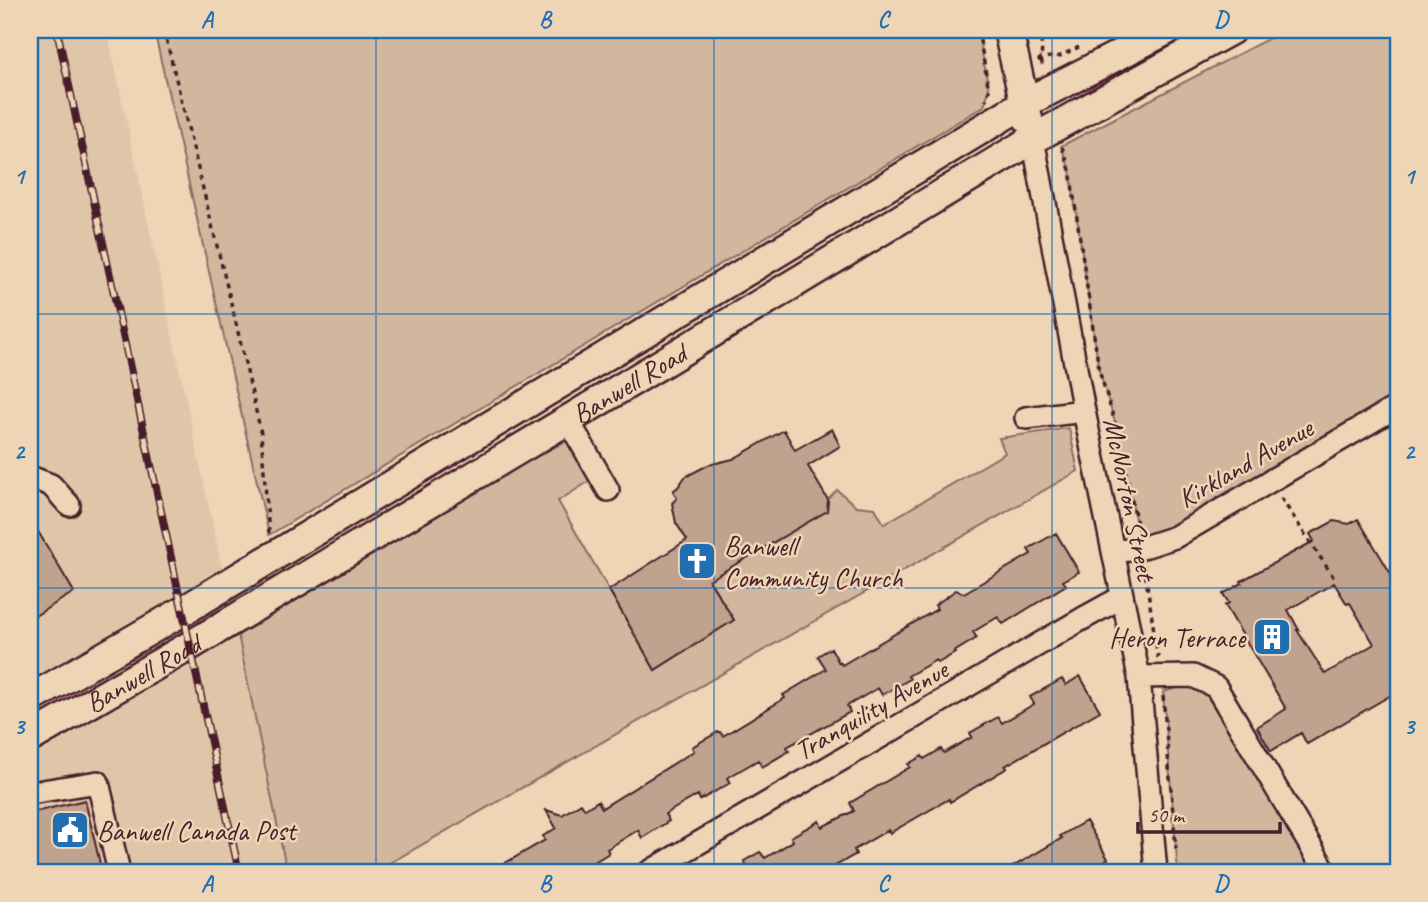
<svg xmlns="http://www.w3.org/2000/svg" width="1428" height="902" viewBox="0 0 1428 902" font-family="Caveat,sans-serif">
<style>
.built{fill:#dfc6a9}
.green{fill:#d2b79f;stroke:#8e6b65;stroke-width:2}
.building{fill:#bfa38e;stroke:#4a1f2b;stroke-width:2;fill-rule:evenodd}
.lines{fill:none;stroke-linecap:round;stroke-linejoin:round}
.minor-casing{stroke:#4a1f2b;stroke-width:26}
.major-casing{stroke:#4a1f2b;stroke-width:33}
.path{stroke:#4a1f2b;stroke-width:3.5;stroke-dasharray:5 5;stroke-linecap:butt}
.minor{stroke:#edd5b5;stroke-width:21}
.major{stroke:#edd5b5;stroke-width:28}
.rail-casing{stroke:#4a1f2b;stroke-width:8}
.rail{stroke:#edd5b5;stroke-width:5;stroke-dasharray:16;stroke-linecap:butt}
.grid{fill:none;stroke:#1f6fb2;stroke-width:2;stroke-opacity:0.55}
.labels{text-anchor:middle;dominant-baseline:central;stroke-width:5;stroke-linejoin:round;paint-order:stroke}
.street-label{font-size:28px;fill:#4a1f2b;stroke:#edd5b5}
.poi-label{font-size:28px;fill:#4a1f2b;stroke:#edd5b5;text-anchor:start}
.neatline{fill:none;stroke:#1f6fb2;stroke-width:2.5}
.grid-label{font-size:23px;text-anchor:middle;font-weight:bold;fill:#1f6fb2}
</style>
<rect width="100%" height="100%" fill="#edd5b5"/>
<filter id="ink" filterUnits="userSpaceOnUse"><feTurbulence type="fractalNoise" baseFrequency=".0143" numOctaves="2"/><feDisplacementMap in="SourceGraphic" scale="14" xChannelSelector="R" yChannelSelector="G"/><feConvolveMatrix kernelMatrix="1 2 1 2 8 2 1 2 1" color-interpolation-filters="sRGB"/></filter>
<g filter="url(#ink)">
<!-- built -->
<path class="built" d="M30,30H107L287,872H30V749L145,681L133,622L30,681Z"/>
<!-- green -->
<path class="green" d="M154,30H978L989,90L984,106L269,535Z
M1285,30H1398V406L1141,548L1117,429L1099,370L1070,170L1061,146Z
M1069,428L1078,471L374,872H287L238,635L518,465L532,459L566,441L593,479L558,501L655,670L734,620L709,580L827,511L828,500L837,490L856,506L875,508L884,524L1005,453L999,438Z
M1184,686L1201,687L1215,698L1316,872H1178L1163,692Z"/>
<!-- building -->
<path class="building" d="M832,429L840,446L808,466L828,500L827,511L709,580L734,620L655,670L609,590L687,540L676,523L672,503L677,498L673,491L678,487L685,477L708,465L733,459L784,430L795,450Z
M30,518L74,592L30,619Z
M1358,519L1391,574L1398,570V691L1307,744L1301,733L1271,751L1257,727L1286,709L1225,605L1229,603L1223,594L1242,583L1241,581L1314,541L1310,534L1334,521L1349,524ZM1334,583L1347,604L1350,603L1374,644L1325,674L1297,630H1299L1288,610Z
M1056,533L1079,572L1063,581L1066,585L1003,624L998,617L973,632L977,638L954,652L955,653L938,663L936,660L908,676L910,679L882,695L878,688L847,706L850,712L787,747L789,751L762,767L758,760L727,778L730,783L700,800L698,795L665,814L669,821L642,838L638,830L607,849L609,853L578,872H490L545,840L543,836L556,828L546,810L562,815L581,803L585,809L598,801L602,808L694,751L692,747L718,732H720L723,736L785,698L783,695L826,669L818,656L831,648L839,663L840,662L842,665L937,609L935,605L956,590L964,593L1031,554L1028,549Z
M1080,676L1100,711L1005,766L1007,768L950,802L949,799L890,833L888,830L854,850L856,854L825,872H740L748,867L744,861L760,852L765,858L793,841L791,837L819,821L822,827L854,811L850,803L910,767L908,764L922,756L924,759L941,749L944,753L972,737L970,733L998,717L1002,723L1034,704L1030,697L1062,679L1066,685Z
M85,800L102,872H30V813Z
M1086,821L1108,859L1086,872H1004L1062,838L1060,836Z"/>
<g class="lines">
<!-- minor casing -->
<g class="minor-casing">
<path id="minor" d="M1033,139L1084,411L1139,677L1156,872
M1026,418L1084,411
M568,420L608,490
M30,477L51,485L69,505
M1114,552L1141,548L1175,537L1398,406
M1139,677L1193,676L1216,687L1326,872
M30,793L98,782L119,872
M649,872L1082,619L1122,597"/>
</g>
<!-- major casing -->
<g class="major-casing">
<g id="major">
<path d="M1008,30L1028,119"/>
<path d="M30,699L183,611L1025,103L1167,30"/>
<path id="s1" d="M30,738L191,645L568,420L1033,139L1231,30"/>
</g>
</g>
<!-- path -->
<path class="path" d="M164,30L235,319L261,433L269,534
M978,30L989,90L986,100
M1039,30L1042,48L1041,58L1043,68
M1038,61L1041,58L1060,56L1079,47
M1062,147L1070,170L1099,370L1117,429L1138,530
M1281,498L1336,581
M1144,565L1158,658
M1163,696L1176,849"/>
<!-- minor -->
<use href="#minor" class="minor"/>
<!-- major -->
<use href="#major" class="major"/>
<!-- rail casing -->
<g class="rail-casing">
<path id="rail" d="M57,30L239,872"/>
</g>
<!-- rail -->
<use href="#rail" class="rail"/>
</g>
</g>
<!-- grid -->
<path class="grid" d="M376,30V872M714,30V872M1052,30V872M30,314H1398M30,588H1398"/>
<!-- icons -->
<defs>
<g id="church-square" transform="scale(2.0125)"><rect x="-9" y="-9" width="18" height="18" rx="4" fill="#1f6fb2" stroke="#edd5b5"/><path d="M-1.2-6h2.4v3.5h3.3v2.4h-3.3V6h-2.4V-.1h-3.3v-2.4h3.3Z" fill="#fff"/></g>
<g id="building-square" transform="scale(2.0125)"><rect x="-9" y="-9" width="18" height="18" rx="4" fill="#1f6fb2" stroke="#edd5b5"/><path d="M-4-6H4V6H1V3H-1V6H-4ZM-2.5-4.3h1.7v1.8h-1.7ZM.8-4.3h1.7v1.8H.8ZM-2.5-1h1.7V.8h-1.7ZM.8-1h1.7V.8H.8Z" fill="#fff"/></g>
<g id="civic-square" transform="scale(2.0125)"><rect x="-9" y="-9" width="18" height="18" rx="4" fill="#1f6fb2" stroke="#edd5b5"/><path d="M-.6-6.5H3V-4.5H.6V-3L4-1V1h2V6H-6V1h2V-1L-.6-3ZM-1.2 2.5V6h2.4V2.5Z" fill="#fff"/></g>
</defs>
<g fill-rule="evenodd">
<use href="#church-square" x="697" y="561"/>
<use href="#building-square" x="1272" y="637"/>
<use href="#civic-square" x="70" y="830"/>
</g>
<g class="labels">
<!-- street labels -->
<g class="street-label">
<text stroke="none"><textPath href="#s1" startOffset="696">Banwell Road</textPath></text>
<text transform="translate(1245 463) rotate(-30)">Kirkland Avenue</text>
<text transform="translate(1130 499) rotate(78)">McNorton Street</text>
<text stroke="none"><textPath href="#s1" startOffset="130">Banwell Road</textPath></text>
<text transform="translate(871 710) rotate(-30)">Tranquility Avenue</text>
</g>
<!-- poi labels -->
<g class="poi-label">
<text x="724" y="545">Banwell<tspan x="724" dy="32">Community Church</tspan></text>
<text x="1245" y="637" text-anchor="end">Heron Terrace</text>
<text x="97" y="830">Banwell Canada Post</text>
</g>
</g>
<!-- margin -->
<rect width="1428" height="902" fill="none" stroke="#edd5b5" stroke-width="77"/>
<!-- scale -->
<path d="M1138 822v10h142v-10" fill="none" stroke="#4a1f2b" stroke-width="3.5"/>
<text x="1148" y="822" font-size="21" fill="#4a1f2b" stroke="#edd5b5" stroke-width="5" paint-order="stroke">50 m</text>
<rect x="38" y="38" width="1352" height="826" class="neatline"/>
<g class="grid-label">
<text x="207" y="27">A</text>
<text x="545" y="27">B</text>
<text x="883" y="27">C</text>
<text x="1221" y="27">D</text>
<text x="19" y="184">1</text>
<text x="1409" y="184">1</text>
<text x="19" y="459">2</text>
<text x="1409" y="459">2</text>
<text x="19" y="734">3</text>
<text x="1409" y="734">3</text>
<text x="207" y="891">A</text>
<text x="545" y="891">B</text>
<text x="883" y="891">C</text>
<text x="1221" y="891">D</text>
</g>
</svg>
